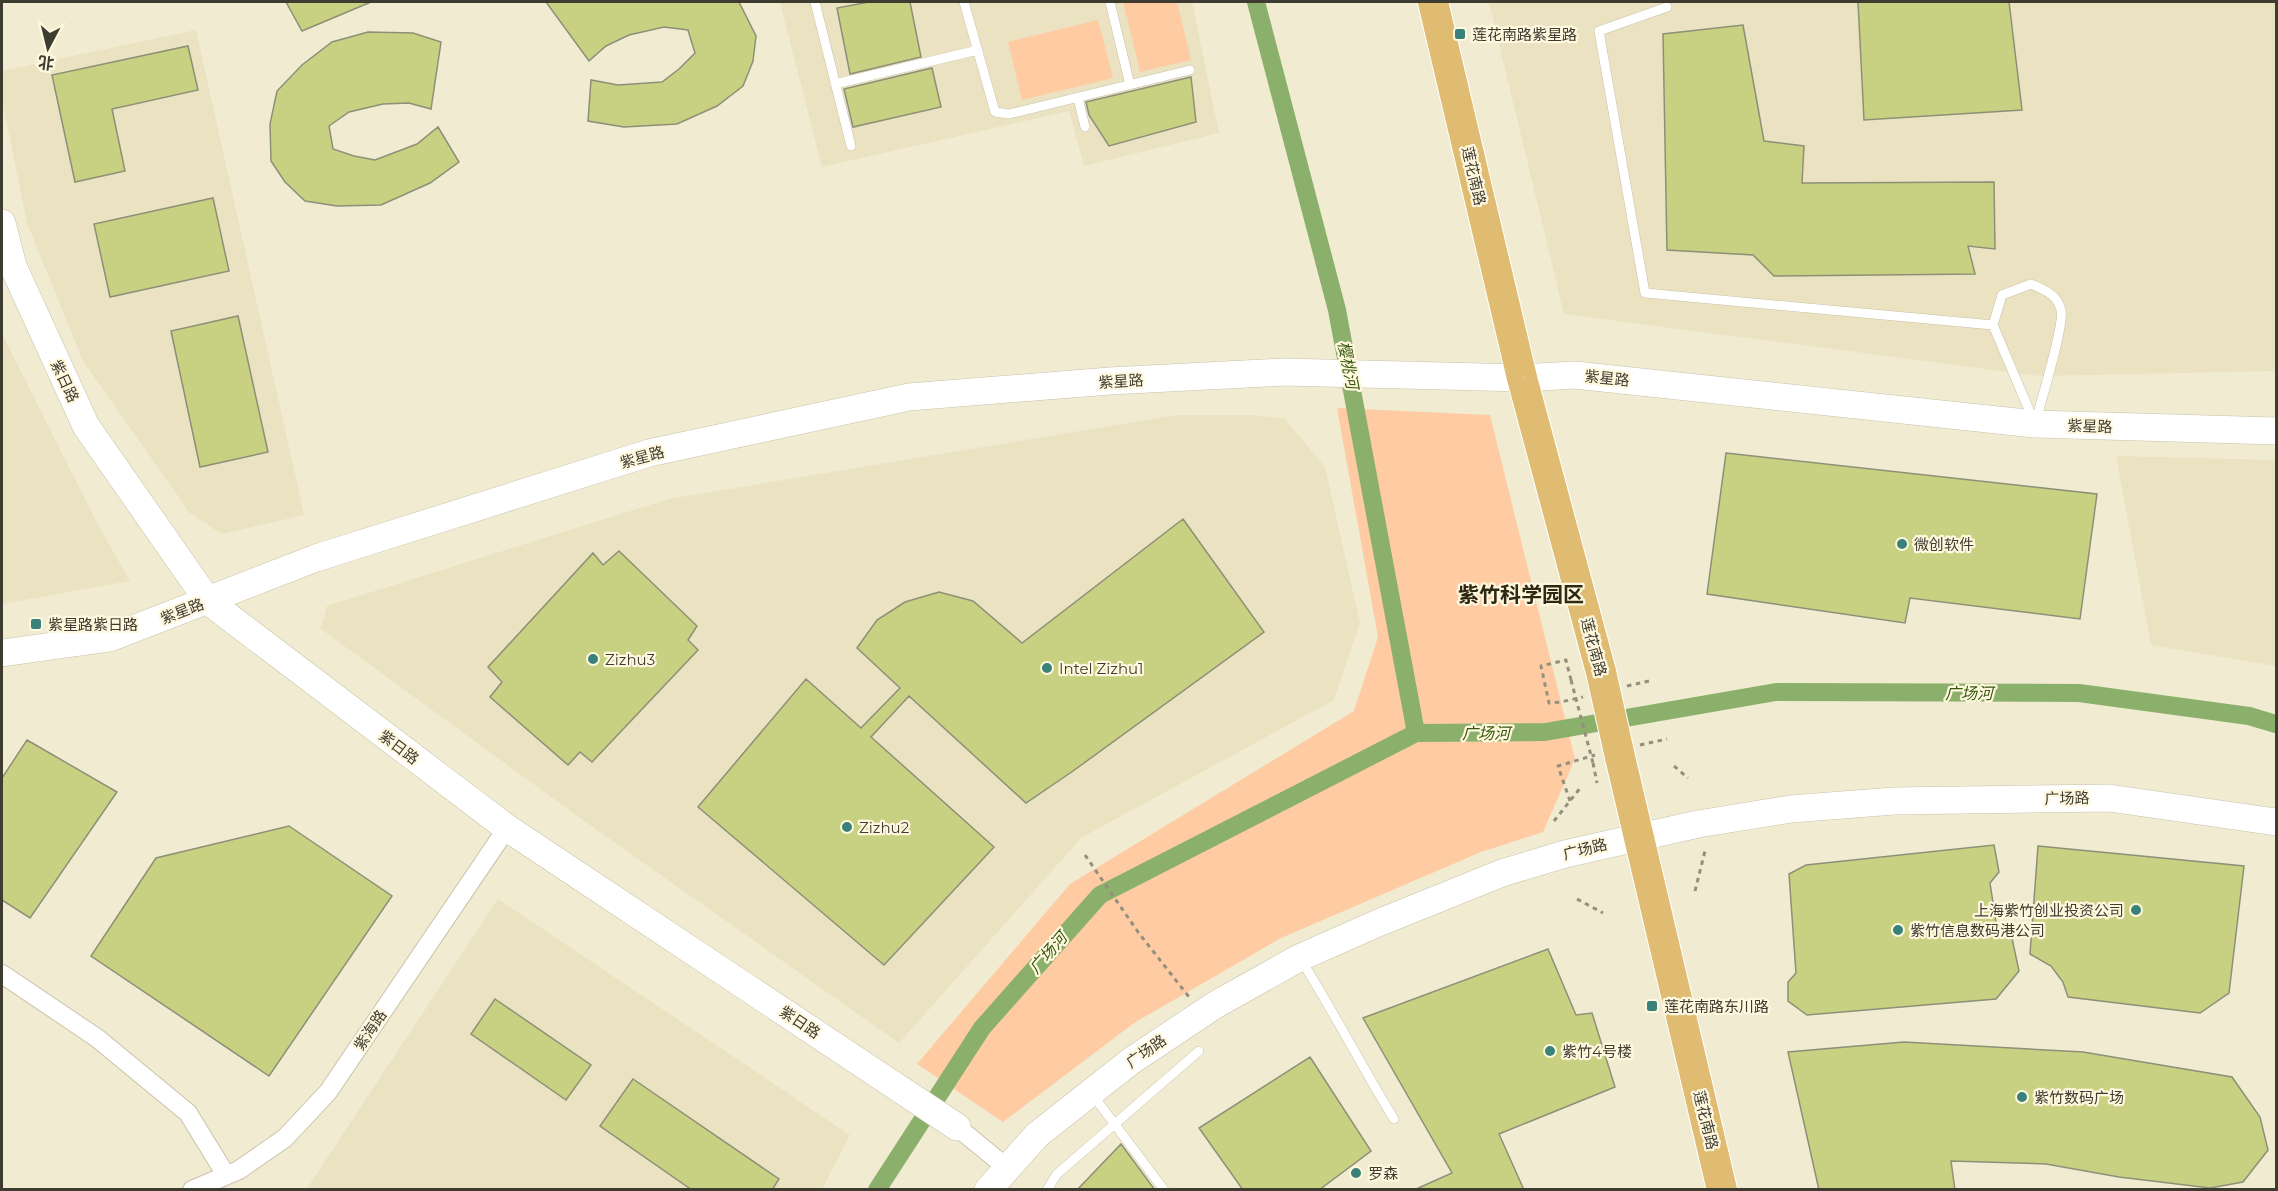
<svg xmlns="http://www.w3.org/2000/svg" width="2278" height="1191" viewBox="0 0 2278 1191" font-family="Montserrat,'Noto Sans SC',sans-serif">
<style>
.built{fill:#eae2c0}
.green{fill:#fecba3}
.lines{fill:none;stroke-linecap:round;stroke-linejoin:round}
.canal{stroke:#8ab06b;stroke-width:18}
.building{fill:#c8d181;stroke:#8d9078;stroke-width:1.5}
.lane-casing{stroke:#c9c2a9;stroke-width:10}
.street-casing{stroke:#c9c2a9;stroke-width:20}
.secondary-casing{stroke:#c9c2a9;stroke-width:28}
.primary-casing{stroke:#fff;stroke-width:32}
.path{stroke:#94907e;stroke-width:3;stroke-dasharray:4.5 4.5;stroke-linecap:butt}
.lane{stroke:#fff;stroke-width:9}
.street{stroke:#fff;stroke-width:18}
.secondary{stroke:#fff;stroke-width:27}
.primary{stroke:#e0bc73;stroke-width:30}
.primary-bridge-casing{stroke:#fff;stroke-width:32;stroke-linecap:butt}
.path-bridge{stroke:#94907e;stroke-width:3;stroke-dasharray:4.5 4.5;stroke-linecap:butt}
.primary-bridge{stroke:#e0bc73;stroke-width:30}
.poi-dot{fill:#3a817a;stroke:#fff8de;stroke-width:2}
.labels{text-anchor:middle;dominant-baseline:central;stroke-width:4.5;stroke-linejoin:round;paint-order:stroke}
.poi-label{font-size:15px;fill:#3e3c31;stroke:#fff8de;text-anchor:start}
.street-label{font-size:15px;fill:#3e3c31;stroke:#fff8de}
.water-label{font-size:16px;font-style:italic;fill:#35570c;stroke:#fff8de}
.district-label{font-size:21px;font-weight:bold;fill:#2f2914;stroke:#fff8de}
</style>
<rect width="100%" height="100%" fill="#f1ebd1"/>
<!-- built -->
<path class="built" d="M780,2H1192L1219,133L1084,166L1069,111L822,167Z
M1489,2H2276V371L2040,376L1564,314Z
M196,30L304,515L222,534L190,513L83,361L27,223L2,100V71Z
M2,334L99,527L130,581L2,604Z
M1177,415H1249L1284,418L1325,467L1360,623L1334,700L1081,838L899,1043L587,823L321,629L327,606L669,499Z
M2116,456L2276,460V666L2151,645Z
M498,899L850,1135L822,1189L306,1190Z"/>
<!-- green -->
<path class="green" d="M1123,2H1177L1191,60L1140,72Z
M1098,20L1113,78L1022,100L1008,42Z
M1337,408L1490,415L1575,759L1543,832L1481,852L1281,938L1134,1023L1003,1122L917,1064L1070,884L1354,711L1378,637Z"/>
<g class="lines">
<!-- canal -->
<path class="canal" d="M1256,2L1337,310L1416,733
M877,1190L982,1028L1100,895L1416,733L1545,732L1776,692L2079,693L2249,716L2276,724"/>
</g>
<!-- building -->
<path class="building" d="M286,2H371L302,31Z
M546,2H739L756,36L753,61L743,86L717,106L677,124L624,127L588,121L591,80L618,85L662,82L679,69L695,53L688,30L664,27L629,35L606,46L589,61Z
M869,2H910L921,57L850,74L837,8Z
M1858,2H2009L2022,110L1864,120Z
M1743,25L1764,141L1804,146L1802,183L1994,182L1995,249L1968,246L1975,274L1774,276L1753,255L1667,250L1663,34Z
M368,32L413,33L441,42L431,109L409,103L383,104L349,112L329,126L333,149L354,156L375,160L417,144L438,127L459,162L430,183L381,205L337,206L305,201L285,182L271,161L270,124L277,91L302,65L332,42Z
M188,46L198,90L112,109L125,171L75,182L52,75Z
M932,68L941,107L853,127L844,89Z
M1191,77L1196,122L1109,146L1089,115L1086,102Z
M213,198L229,271L110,297L94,224Z
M238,316L268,452L200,467L171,331Z
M1726,453L2097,494L2080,619L1910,598L1905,623L1707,594Z
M1183,519L1264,632L1073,771L1026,803L909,696L871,737L994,847L884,965L698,807L806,679L861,728L900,688L857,648L877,620L905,602L939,592L973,601L1022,643Z
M619,551L697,626L688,640L698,650L592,762L580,752L568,765L490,697L502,682L488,667L593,553L603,565Z
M27,740L117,792L30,918L2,900V778Z
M289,826L392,896L269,1076L91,956L156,858Z
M1994,845L1999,872L1990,883L1996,922L2012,938L2019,971L1996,999L1807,1015L1788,1001V982L1796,973L1789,874L1806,865Z
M2038,846L2244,866L2229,993L2200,1013L2068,997L2063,982L2051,966L2030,954Z
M1548,949L1576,1015L1592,1013L1615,1087L1499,1134L1524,1190H1414L1452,1173L1363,1018Z
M495,999L591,1065L566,1100L471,1034Z
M1904,1042L2083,1052L2232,1077L2260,1117L2268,1150L2243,1182L2210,1188L2119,1177L2046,1164L1951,1161L1955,1190H1819L1788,1052Z
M1310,1057L1371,1151L1319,1190H1243L1199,1128Z
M633,1079L779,1179L772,1190H692L600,1126Z
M1121,1144L1155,1190H1077Z"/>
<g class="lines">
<!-- lane casing -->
<g class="lane-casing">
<path id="lane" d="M815,2L851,146
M964,2L995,112L1009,114L1190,70
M1110,2L1130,85
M1667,7L1599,31L1645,293L1993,325
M835,84L978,50
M1078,98L1085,127
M2031,284C2044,290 2057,294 2061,310C2065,323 2040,405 2035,424L1993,325L2002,295Z
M1301,960C1334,1012 1362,1067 1394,1119
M1092,1094L1164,1190
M1047,1190L1057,1174L1199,1051"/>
</g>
<!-- street casing -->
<g class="street-casing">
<path id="street" d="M2,974L97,1038L188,1113L226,1175
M957,1127L1006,1167
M192,1190L239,1170L285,1138L328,1092L507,828"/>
</g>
<!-- secondary casing -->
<g class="secondary-casing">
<path id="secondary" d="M2,223L13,266L86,426L208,601L507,828L957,1127
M2,653L110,638L316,558L649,453L909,397L1110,381L1284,372L1522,378L1575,375L2035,424L2276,431
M988,1190L1037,1135L1131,1061L1215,1005L1299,958L1378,923L1502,873L1565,854L1698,824L1791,809L1894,801L2109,798L2276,822"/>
</g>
<!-- primary casing -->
<g class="primary-casing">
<path id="primary" d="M1433,2L1522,378L1601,672
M1620,757L1722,1190"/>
</g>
<!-- path -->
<path class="path" d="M1571,680L1566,660L1541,666L1549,703L1561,702L1583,697
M1627,686L1649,681
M1640,745L1667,739
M1593,763L1597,783
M1674,766L1688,778
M1570,801L1558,766L1595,755
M1554,821L1581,787
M1085,855L1138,932L1189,997
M1695,891L1705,851
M1577,899L1603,913"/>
<!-- lane -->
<use href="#lane" class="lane"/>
<!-- street -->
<use href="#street" class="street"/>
<!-- secondary -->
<use href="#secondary" class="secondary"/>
<!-- primary -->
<use href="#primary" class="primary"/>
<!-- primary-bridge casing -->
<g class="primary-bridge-casing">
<path id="primary-bridge" d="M1601,672L1620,757"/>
</g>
<!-- path-bridge -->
<path class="path-bridge" d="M1571,680L1593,763"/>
<!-- primary-bridge -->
<use href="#primary-bridge" class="primary-bridge"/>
</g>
<!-- markers -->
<g class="poi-dot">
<rect x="1454" y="28" width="12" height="12" rx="3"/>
<circle cx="1902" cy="544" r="6"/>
<rect x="30" y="618" width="12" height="12" rx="3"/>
<circle cx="593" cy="659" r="6"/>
<circle cx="1047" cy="668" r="6"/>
<circle cx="847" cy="827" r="6"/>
<circle cx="2136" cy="910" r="6"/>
<circle cx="1898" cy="930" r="6"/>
<rect x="1646" y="1000" width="12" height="12" rx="3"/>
<circle cx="1550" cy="1051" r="6"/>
<circle cx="2022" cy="1097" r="6"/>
<circle cx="1356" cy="1173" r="6"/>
</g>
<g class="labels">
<!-- poi labels -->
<g class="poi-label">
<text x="1472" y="34">莲花南路紫星路</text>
<text x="1914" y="544">微创软件</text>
<text x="48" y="624">紫星路紫日路</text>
<text x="605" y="659">Zizhu3</text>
<text x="1059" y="668">Intel Zizhu1</text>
<text x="859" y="827">Zizhu2</text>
<text x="2124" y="910" text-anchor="end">上海紫竹创业投资公司</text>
<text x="1910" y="930">紫竹信息数码港公司</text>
<text x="1664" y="1006">莲花南路东川路</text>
<text x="1562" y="1051">紫竹4号楼</text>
<text x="2034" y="1097">紫竹数码广场</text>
<text x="1368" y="1173">罗森</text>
</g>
<!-- street labels -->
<g class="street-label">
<text transform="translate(1474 176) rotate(77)">莲花南路</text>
<text transform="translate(1607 378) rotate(6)">紫星路</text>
<text transform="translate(65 381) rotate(65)">紫日路</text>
<text transform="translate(1121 381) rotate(-3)">紫星路</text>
<text transform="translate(2090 426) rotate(2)">紫星路</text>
<text transform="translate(642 457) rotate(-15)">紫星路</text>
<text transform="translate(182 611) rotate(-21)">紫星路</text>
<text transform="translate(1594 647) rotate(75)">莲花南路</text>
<text transform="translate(399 747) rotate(37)">紫日路</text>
<text transform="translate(2067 798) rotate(-1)">广场路</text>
<text transform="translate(1585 849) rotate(-14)">广场路</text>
<text transform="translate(800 1022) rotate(34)">紫日路</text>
<text transform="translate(370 1030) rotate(-56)">紫海路</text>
<text transform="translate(1146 1051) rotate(-35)">广场路</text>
<text transform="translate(1706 1120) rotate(76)">莲花南路</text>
</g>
<!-- water labels -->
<g class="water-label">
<text transform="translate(1348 365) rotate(79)">樱桃河</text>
<text x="1969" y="693">广场河</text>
<text x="1486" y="733">广场河</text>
<text transform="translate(1048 953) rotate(-49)">广场河</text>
</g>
<!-- district labels -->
<g class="district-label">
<text x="1521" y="594">紫竹科学园区</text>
</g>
</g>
<!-- border -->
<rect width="2278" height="1191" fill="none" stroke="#3e3c31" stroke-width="6"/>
<!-- north arrow -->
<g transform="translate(48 48) rotate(187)" stroke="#fff8de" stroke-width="4.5" paint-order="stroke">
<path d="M0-4.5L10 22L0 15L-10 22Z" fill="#3e3c31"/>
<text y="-9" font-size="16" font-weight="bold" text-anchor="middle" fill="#3e3c31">北</text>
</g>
</svg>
